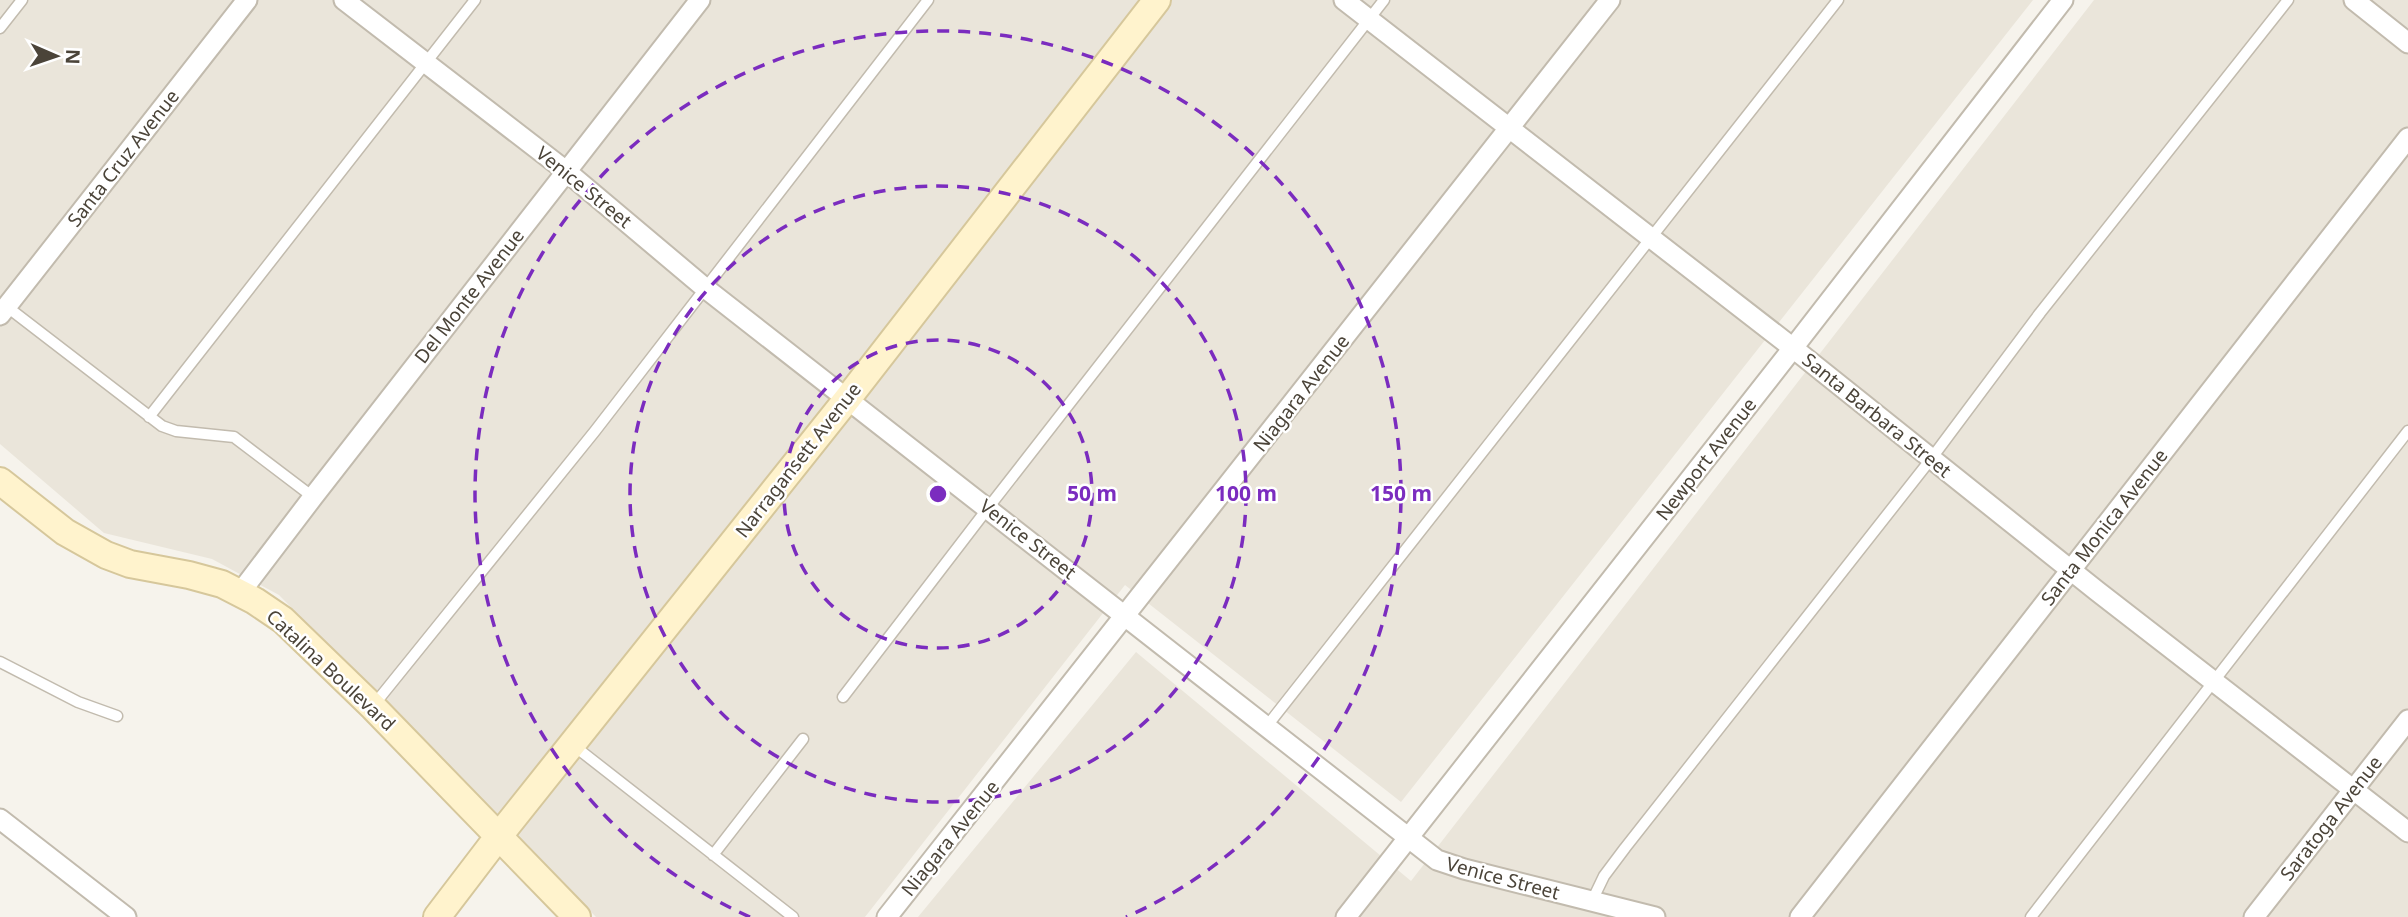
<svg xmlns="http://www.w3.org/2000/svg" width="2408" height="917" viewBox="0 0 2408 917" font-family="'Noto Sans',sans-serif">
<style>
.residential{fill:#eae5da}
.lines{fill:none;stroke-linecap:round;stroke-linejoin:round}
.lane-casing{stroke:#c2bbae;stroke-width:13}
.street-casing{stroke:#c2bbae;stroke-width:23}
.secondary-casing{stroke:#d6c79b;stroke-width:30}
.lane{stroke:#fff;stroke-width:10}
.street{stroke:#fff;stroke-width:19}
.secondary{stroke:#fff3cd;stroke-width:26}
.ring{fill:none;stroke:#7b2cbf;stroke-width:3.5;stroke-dasharray:12 9}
.labels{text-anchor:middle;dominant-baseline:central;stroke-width:5;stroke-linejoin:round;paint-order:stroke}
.street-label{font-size:19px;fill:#4b4439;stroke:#fff}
.centre{fill:#7b2cbf;stroke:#fff;stroke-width:3.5}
.ring-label{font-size:21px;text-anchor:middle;font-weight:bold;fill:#7b2cbf;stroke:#fff;stroke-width:5;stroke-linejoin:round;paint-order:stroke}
</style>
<rect width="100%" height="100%" fill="#f6f3ec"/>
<!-- residential -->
<path class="residential" d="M0,0H2033L1401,802L1125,585L865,917H596L279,595L212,559L104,533L0,444Z
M2094,0H2408V917H918L1136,652L1411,881Z"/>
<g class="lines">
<!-- lane casing -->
<g class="lane-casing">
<path id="lane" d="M0,28L22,0
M6,306L162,426L176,431L234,437L313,497
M149,417L475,0
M0,662L78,702L117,716
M843,697L988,508L1384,0
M373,706L595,431L928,0
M1267,726L1838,0
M573,745L793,917
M713,855L803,739
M1592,901L1604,876L1625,848L1931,459L2040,313L2288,0
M2031,917L2408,431"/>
</g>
<!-- street casing -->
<g class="street-casing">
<path id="street" d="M344,0L566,171L705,288L1437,860L1464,869L1655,917
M1344,0L1793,348L2097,591L2408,832
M2354,0L2408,43
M0,315L247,0
M240,593L313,497L700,0
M0,819L126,917
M887,917L1610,0
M1346,917L1793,348L2063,0
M1800,917L2408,138
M2254,917L2408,720"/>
</g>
<!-- secondary casing -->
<g class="secondary-casing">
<path id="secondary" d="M0,481L65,532L106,555L130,564L189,575L222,584L255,601L283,620L373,707L577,917
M437,917L498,837L848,398L1157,0"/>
</g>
<!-- lane -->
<use href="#lane" class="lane"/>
<!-- street -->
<use href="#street" class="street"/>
<!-- secondary -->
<use href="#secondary" class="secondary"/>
</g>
<!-- distance rings -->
<g class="ring">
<circle cx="938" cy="494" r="154"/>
<circle cx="938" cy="494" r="308"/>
<path d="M750 917A463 463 0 1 1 1126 917"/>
</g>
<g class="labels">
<!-- street labels -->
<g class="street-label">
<text transform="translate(123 158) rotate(-52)">Santa Cruz Avenue</text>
<text transform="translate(584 187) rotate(39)">Venice Street</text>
<text transform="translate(469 296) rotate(-52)">Del Monte Avenue</text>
<text transform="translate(1301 393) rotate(-52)">Niagara Avenue</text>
<text transform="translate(1877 415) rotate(39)">Santa Barbara Street</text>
<text transform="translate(1706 459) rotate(-52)">Newport Avenue</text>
<text transform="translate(798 460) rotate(-52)">Narragansett Avenue</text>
<text transform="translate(2104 527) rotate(-52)">Santa Monica Avenue</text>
<text transform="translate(1028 539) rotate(38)">Venice Street</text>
<text transform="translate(331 670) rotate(43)">Catalina Boulevard</text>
<text transform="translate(2331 818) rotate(-52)">Saratoga Avenue</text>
<text transform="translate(950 838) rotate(-51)">Niagara Avenue</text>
<text transform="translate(1503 878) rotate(15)">Venice Street</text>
</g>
</g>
<circle cx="938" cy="494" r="10" class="centre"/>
<g class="ring-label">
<text x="1092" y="501">50 m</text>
<text x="1246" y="501">100 m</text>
<text x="1401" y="501">150 m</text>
</g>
<!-- north arrow -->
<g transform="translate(56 56) rotate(92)" stroke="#ffffff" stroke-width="5" paint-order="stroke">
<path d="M0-5L12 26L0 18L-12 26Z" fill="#4b4439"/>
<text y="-10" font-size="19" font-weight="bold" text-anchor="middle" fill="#4b4439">N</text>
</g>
</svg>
